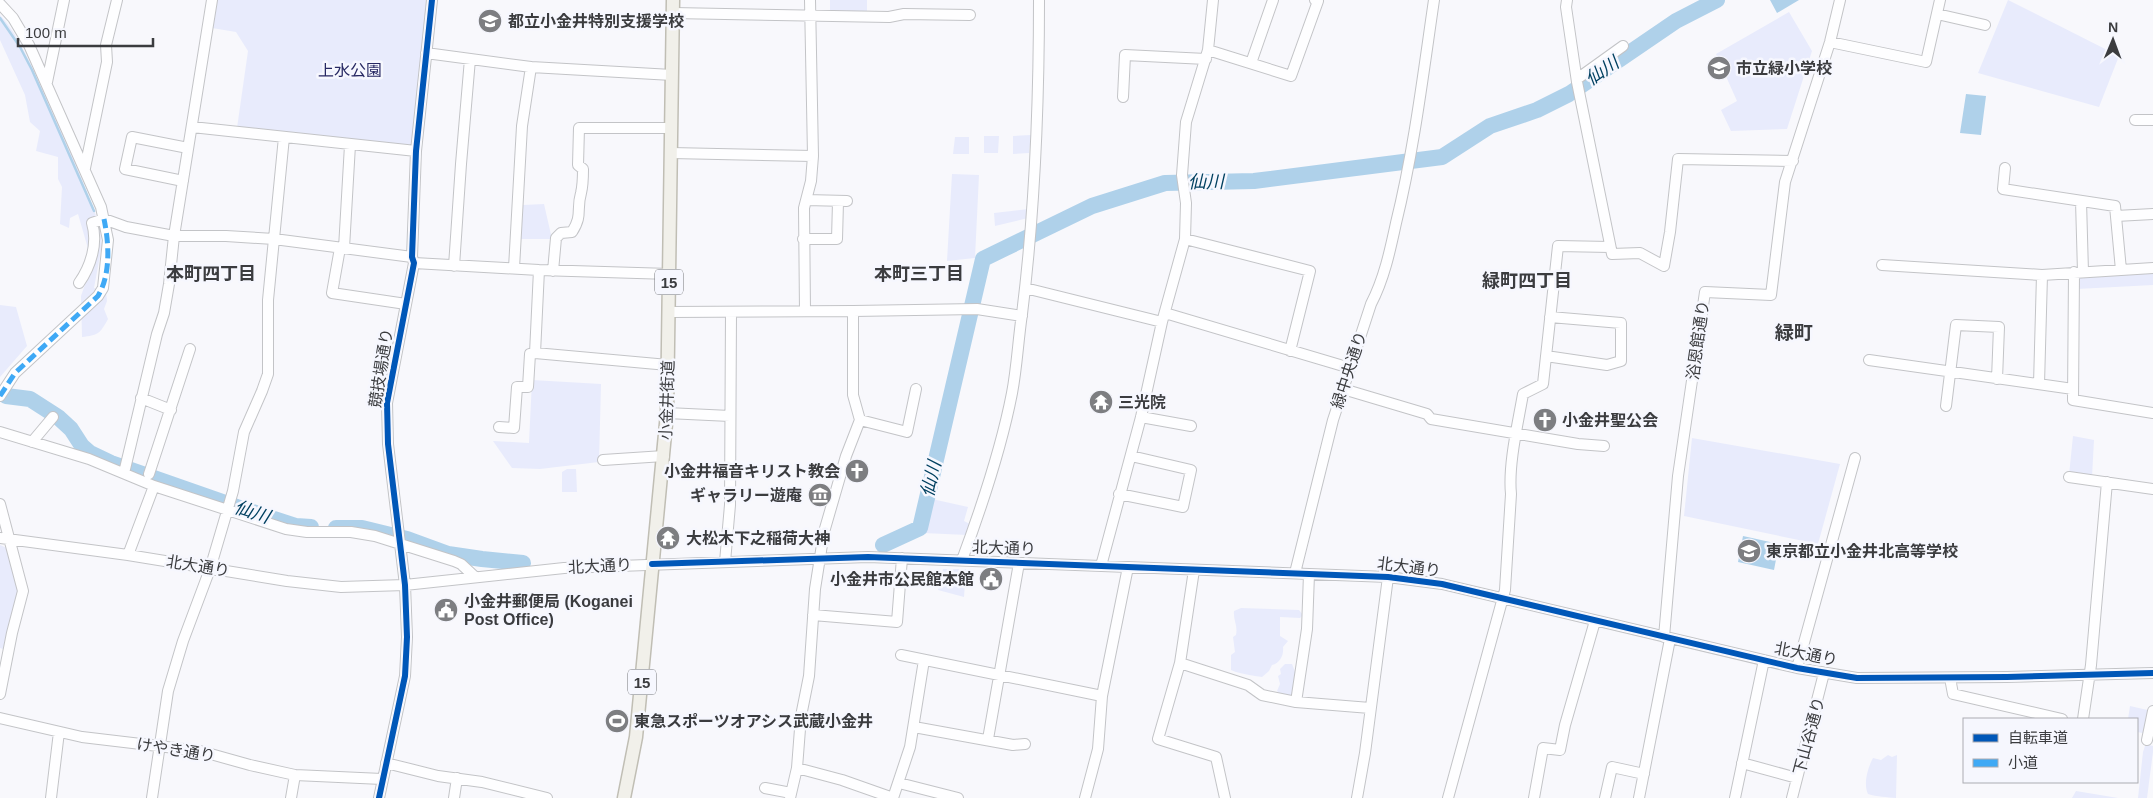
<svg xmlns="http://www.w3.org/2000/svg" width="2153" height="798" viewBox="0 0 2153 798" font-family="Arial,'Noto Sans JP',sans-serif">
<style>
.green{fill:#e8ebfc}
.water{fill:#afd1ea}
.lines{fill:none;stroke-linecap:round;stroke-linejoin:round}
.stream{stroke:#afd1ea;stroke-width:2.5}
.river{stroke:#afd1ea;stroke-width:16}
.minor-casing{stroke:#c3c4c7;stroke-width:12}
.major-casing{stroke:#c0beb4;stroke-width:15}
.minor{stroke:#fefeff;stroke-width:10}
.major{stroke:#f1f0ea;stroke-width:12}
.quiet{stroke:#3fa9f5;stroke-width:5;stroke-dasharray:10 5;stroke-linecap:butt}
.cycleway-casing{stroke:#f6f7fe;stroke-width:9}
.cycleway{stroke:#0057b8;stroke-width:6}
.labels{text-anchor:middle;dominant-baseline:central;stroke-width:5;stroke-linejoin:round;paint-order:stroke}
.shield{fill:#f6f7fe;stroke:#737478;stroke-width:1}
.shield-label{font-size:15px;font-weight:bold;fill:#3b3c3f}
.poi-label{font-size:16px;font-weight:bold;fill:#3b3c3f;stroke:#f6f7fe;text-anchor:start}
.park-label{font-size:16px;fill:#282963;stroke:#f6f7fe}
.street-label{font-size:16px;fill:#3b3c3f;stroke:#f6f7fe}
.water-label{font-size:18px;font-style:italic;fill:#004060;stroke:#f6f7fe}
.neighbourhood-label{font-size:18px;font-weight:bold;fill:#3b3c3f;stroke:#f6f7fe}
.quarter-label{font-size:19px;font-weight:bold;fill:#3b3c3f;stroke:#f6f7fe}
</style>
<rect width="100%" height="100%" fill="#f8f8fc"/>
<!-- green -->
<path class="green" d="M216,0H428L413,146L237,128L248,51L236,32L212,28Z
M830,0H867V13L830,12Z
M2008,0L2119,56L2099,107L1978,73Z
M1789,12L1812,51L1787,129L1731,131L1721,110L1737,101L1716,54Z
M0,15C20,37 31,65 44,92C64,136 84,181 100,227L102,245L94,288L106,292L107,301L104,309L108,319C100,334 98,335 82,337L81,296L89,273V252L78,214L70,218L69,228L60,224L62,187L58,179V157L36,151L40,131L30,122L25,95L0,40Z
M1031,135L1029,153L1013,154V136Z
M984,136H999L998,153H984Z
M955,137H969V154H953Z
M952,174L979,175L975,258L947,261Z
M544,204L552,239H521L523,205Z
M1028,209V218L995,226L994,213Z
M2153,271V285L2077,289V275Z
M0,305L16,307L27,346L0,377Z
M532,380L601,384L599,462L540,469L512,468L493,441L529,443Z
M2073,436L2094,440L2092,477L2069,475Z
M1692,438L1840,464L1818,544L1684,516Z
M567,469H576L577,492H562V472Z
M932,499L968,507L964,521L970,524L967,535L923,533Z
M0,545L9,549L20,592L3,649L0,648Z
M943,569H966L964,597L938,590Z
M1241,608L1299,610L1303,615L1300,618L1280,617V636L1288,641L1283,647C1284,655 1280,663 1272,665L1269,671L1262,677C1255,676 1236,673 1231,670V655L1235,652L1233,637L1236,635C1238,625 1233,620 1234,611Z
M1285,664H1292L1297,677L1294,695L1289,698L1282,696L1277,691L1280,684L1278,676L1281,674L1280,669Z
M2130,706L2152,711L2148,734L2137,732V719H2128Z
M2149,745L2153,746V752L2147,798H2138L2143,752L2145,746Z
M1888,755L1892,757L1897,755L1896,798C1887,797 1877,797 1868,794C1863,784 1868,767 1873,758L1881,760Z
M2076,791L2118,798H2072Z"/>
<!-- water -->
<path class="water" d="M1770,0H1799L1777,13Z
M1966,94L1986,96L1981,135L1960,133Z
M1743,536L1779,544L1774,570L1738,562Z"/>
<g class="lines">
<!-- stream -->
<path class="stream" d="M0,18L20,47L32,70L94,211"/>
<!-- river -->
<path class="river" d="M6,396L30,399L58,417L71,429L82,446L90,453L111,463L237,507L296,526L311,527
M336,528H362L407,539L448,554L482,559L523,563
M883,545L920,528L983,259L1092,206L1165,183L1254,181L1442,157L1490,126L1537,110L1569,94L1676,21L1717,0"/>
<!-- minor casing -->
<g class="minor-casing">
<path id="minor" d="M1567,0L1566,7L1577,82L1612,254L1640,253L1664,266L1670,232L1678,159L1793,161
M0,4L13,18L29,45L101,207L108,240L103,288L98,296L15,373L0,396
M673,13L889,17L904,14L970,15
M1937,14L1985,25
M1830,42L1926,62L1940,0
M1208,50L1291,76L1318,1L1315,0
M426,53L531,67L672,75
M1251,63L1273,0
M1577,79L1623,46
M47,82L64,0
M1123,97L1125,55L1206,59
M2135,120H2153
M192,127L416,151
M671,153L813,156
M85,168L107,62L106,45L117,0
M2005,168L2003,189L2115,206L2121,270
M183,181L125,169L132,137L188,148
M806,200L847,201
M2081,201L2083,272
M2116,216L2153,214
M803,239H837L838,202
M1185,239L1310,271L1290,351
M340,248L332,293L406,304
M344,248L350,145
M414,263L539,270L670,274
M1882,265L2042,275L2153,268
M454,266L461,164L470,59
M514,268L522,126L531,67
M539,270L535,353L668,365
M553,271L556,238L561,233L572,232C583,215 576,210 581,193C583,185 583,178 583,169L578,165L579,128H671
M2074,272L2073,400L2153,413
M79,283C91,266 98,243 92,223L104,219L126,227L174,236H226L274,239L412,257
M1025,288L1162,322
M805,311L804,208L811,181L813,156L810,0
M669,312L853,311L977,309L1022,316
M1165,313L1350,368
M1546,356L1607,365L1621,361V323L1550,317
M1869,360L2073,389
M2039,384L2042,275
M1343,389L1427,414L1431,419L1578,444L1604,446
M141,398L171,410
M1946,406L1956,325L1999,327L1997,379
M667,413L730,416
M1141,417L1191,426
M860,420L907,432L916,389
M499,427L514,428L517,387H528L530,354L535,353
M0,432L89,459L154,486L286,529L307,532H351L375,536L454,561L461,564L475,577
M32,442L53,417
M603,460L664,456
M124,473L157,334L164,313L169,284L174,236L212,0
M149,474L190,349
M2069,477L2153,489
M1119,494L1183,507L1191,470L1131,456
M0,504L23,591L12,633L0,694
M0,538L128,555L287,581L341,587L405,585L564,568L868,557L1388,577L1442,584L1797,668L1857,678L2007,677L2153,673
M128,555L154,486
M962,560C982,506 1001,450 1012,393C1017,367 1018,341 1022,314C1035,210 1039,105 1039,0
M725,562L730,505L731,312
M1101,566L1141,417L1162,322L1185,239L1186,203L1182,175L1186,122L1208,50L1213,0
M1194,570L1180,663L1158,739L1216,757L1225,798
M1295,573L1333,420L1371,304C1384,279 1390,251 1396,223C1414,150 1423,75 1434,0
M813,615L897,622L902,558
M1664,637L1678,476L1705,292L1771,295L1785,182L1830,42L1840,0
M901,655L1102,696
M1180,663L1248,685L1262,695L1296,702L1370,708
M1797,668L1855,458
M1950,678L1953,694L2062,719
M1296,702L1307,629L1309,574
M0,718L82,737L200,751L250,765L295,775L382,779
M2083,719L2091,665L2107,482
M914,727L1013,745L1025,744
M988,739L1019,563
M2147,740L2153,711
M386,763L438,776L482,782L547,798
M1742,763L1797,778
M797,768L842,780L893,798L910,747L924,660
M899,783L958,798
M765,788L791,793
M51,798L59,732
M152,798L168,691L183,641L210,569L233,491L244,432L262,391L268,374V300L284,137
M291,798L295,775
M379,798L405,676L407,637L405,585L388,444L387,403L414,263L412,257L416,151L432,0
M454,798L457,778
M790,798L797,768L801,716L809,676L815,589L824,532L846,456L860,420L853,395V311
M1085,798L1098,749L1102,696L1128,567
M1357,798L1365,753L1388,577
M1448,798L1505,590L1511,494C1508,465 1518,423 1523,394L1543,384L1558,246L1610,247
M1534,798L1543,748L1560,750L1565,725L1595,621
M1605,798L1612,767L1644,774
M1639,798L1670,639
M1735,798L1764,660
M1792,798L1824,673"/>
</g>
<!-- major casing -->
<g class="major-casing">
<path id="major" d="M624,798L636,737L667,413L673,0"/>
</g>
<!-- minor -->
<use href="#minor" class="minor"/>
<!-- major -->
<use href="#major" class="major"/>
<!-- quiet -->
<path class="quiet" d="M0,396L15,373L98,296C111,274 109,243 104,219"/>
<!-- cycleway casing -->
<g class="cycleway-casing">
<path id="cycleway" d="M652,564L868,557L1388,577L1442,584L1797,668L1857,678L2007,677L2153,673
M379,798L405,676L407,637L405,585L388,444L387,403L414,263L412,257L416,151L432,0"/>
</g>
<!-- cycleway -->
<use href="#cycleway" class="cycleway"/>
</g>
<!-- icons -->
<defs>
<g id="school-disc" transform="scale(1.25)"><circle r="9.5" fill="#7d7e81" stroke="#f6f7fe"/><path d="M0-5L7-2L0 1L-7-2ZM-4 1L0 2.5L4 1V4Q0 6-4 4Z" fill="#fff"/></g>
<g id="temple-disc" transform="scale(1.25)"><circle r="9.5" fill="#7d7e81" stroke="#f6f7fe"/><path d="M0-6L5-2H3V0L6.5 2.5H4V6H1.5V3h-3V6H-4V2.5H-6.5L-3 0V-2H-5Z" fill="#fff"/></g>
<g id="church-disc" transform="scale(1.25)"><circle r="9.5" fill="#7d7e81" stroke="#f6f7fe"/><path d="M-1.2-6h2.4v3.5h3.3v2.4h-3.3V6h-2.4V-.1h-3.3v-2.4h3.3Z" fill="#fff"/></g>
<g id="museum-disc" transform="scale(1.25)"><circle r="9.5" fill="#7d7e81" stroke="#f6f7fe"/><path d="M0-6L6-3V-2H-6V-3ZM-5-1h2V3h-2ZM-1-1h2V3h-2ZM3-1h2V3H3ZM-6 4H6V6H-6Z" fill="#fff"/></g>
<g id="civic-disc" transform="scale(1.25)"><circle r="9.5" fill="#7d7e81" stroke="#f6f7fe"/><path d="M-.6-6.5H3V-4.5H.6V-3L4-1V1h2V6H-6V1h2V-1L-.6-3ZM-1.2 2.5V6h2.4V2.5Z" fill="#fff"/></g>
<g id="stadium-disc" transform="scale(1.25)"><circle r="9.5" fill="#7d7e81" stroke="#f6f7fe"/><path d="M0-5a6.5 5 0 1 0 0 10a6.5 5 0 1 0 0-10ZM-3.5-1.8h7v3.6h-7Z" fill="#fff"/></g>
</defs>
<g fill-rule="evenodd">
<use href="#school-disc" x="490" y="21"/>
<use href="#school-disc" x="1719" y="68"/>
<use href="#temple-disc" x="1101" y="402"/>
<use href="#church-disc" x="1545" y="420"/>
<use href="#church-disc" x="857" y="471"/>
<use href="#museum-disc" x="820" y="495"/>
<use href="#temple-disc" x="668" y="538"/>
<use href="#school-disc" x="1749" y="551"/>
<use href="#civic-disc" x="991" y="579"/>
<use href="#civic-disc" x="446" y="610"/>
<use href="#stadium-disc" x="617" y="721"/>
</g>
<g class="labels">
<!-- shield labels -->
<g class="shield">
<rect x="655" y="269.5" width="28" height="25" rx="4"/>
<rect x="628" y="669.5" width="28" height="25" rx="4"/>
</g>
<g class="shield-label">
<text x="669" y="282">15</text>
<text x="642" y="682">15</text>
</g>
<!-- poi labels -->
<g class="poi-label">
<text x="508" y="21">都立小金井特別支援学校</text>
<text x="1736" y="68">市立緑小学校</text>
<text x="1118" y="402">三光院</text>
<text x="1562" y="420">小金井聖公会</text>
<text x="840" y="471" text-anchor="end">小金井福音キリスト教会</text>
<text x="802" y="495" text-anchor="end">ギャラリー遊庵</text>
<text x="686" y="538">大松木下之稲荷大神</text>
<text x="1766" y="551">東京都立小金井北高等学校</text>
<text x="974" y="579" text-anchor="end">小金井市公民館本館</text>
<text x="464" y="601">小金井郵便局 (Koganei<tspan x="464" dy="18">Post Office)</tspan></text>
<text x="634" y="721">東急スポーツオアシス武蔵小金井</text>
</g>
<!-- park labels -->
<g class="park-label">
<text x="350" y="70">上水公園</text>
</g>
<!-- street labels -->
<g class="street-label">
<text transform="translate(1698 340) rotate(-82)">浴恩館通り</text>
<text transform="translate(381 368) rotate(-81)">競技場通り</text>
<text transform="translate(1349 370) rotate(-72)">緑中央通り</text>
<text transform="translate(667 400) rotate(-88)">小金井街道</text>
<text transform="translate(1004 548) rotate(2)">北大通り</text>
<text transform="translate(198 566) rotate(9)">北大通り</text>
<text transform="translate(600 566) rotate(-3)">北大通り</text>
<text transform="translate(1409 567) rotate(7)">北大通り</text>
<text transform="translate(1806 654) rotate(11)">北大通り</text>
<text transform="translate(1809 736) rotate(-75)">下山谷通り</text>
<text transform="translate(176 750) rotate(9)">けやき通り</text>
</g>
<!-- water labels -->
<g class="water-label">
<text transform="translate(1602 71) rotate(-35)">仙川</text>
<text transform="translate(1206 182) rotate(-1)">仙川</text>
<text transform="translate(931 479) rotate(-77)">仙川</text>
<text transform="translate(252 512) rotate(18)">仙川</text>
</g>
<!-- neighbourhood labels -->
<g class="neighbourhood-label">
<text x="211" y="274">本町四丁目</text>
<text x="919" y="274">本町三丁目</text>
<text x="1527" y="281">緑町四丁目</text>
</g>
<!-- quarter labels -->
<g class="quarter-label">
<text x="1794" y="332">緑町</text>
</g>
</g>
<!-- legend -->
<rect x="1963" y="718" width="175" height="65" fill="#f6f7fe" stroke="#abacb2"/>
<rect x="1973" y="734" width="25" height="8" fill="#0057b8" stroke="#abacb2"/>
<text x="2008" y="743" font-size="15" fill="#3b3c3f">自転車道</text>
<rect x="1973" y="759" width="25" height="8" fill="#3fa9f5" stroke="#abacb2"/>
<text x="2008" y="768" font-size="15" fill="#3b3c3f">小道</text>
<!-- north arrow -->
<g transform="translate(2113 40) rotate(1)" stroke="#f6f7fe" stroke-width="4" paint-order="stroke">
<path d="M0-4L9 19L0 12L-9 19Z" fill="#3b3c3f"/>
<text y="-8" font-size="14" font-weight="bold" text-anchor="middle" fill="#3b3c3f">N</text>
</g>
<!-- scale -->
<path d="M18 38v8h135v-8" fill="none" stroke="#3b3c3f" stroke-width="2.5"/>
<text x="25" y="38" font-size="15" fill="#3b3c3f" stroke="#f6f7fe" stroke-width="4" paint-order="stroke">100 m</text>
</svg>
